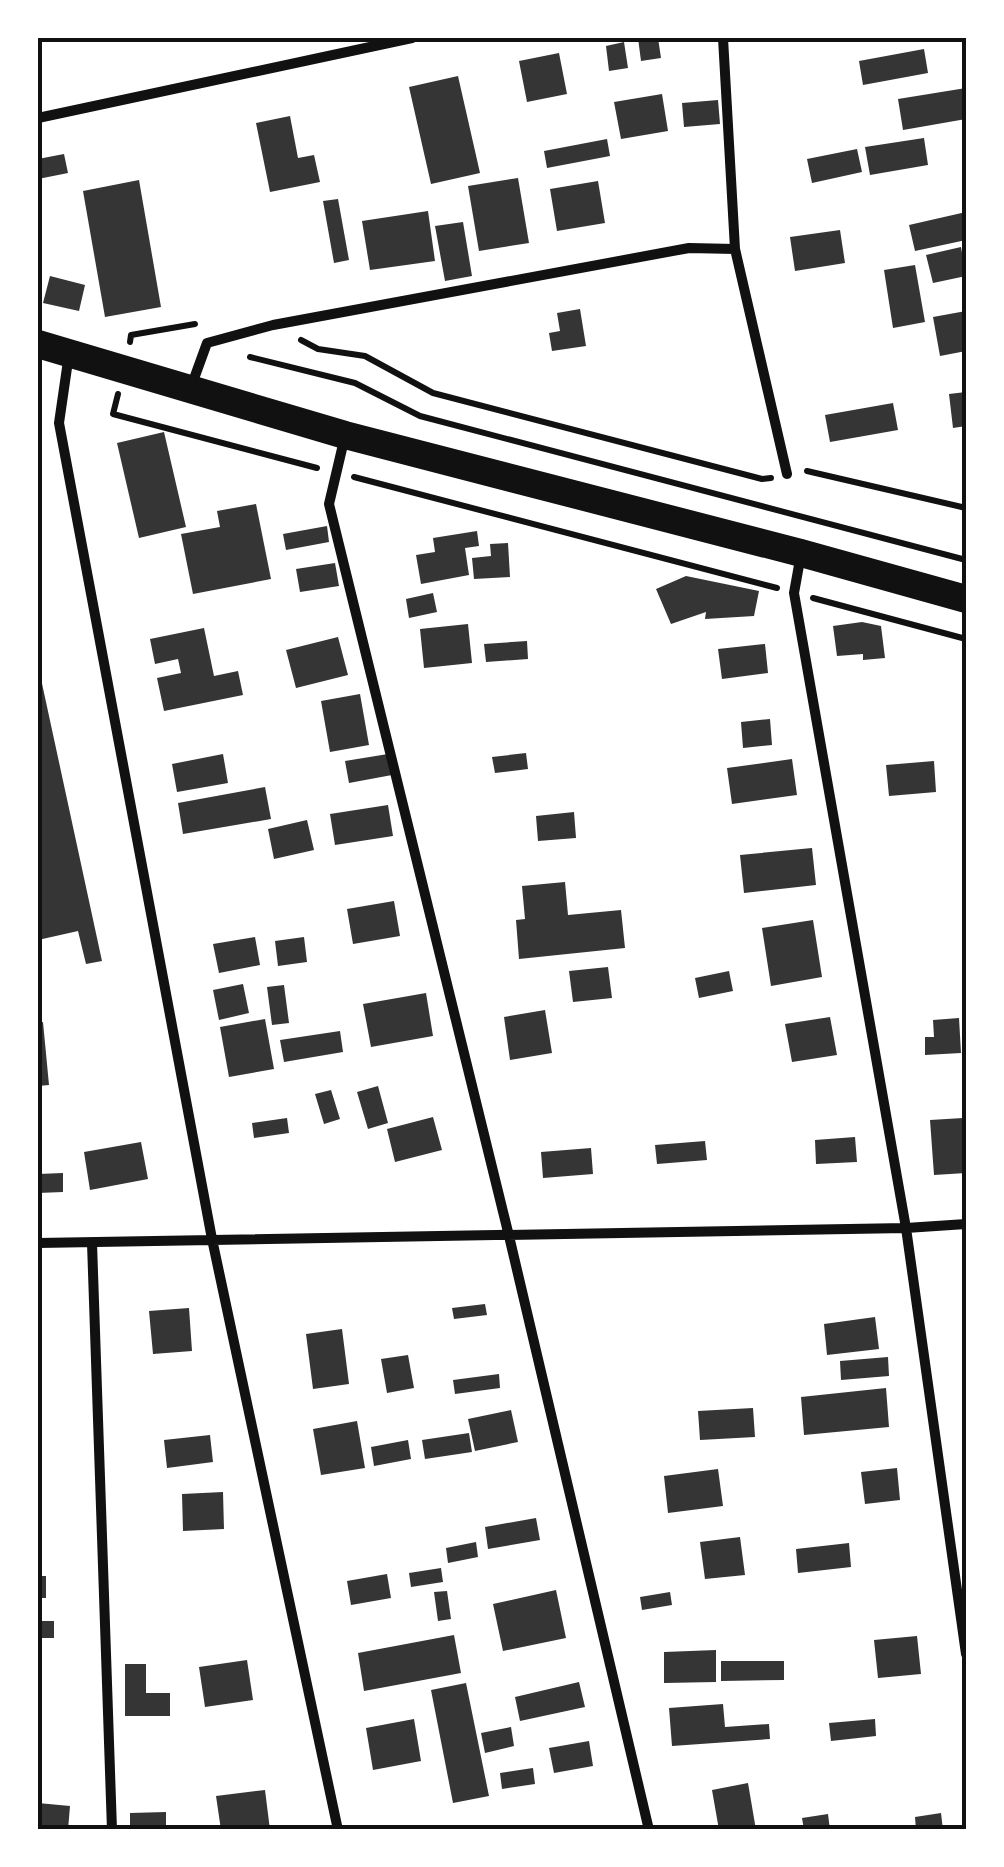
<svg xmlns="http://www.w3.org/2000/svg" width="1004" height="1867" viewBox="0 0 1004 1867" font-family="'IBM Plex Sans',sans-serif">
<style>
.building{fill:#353535}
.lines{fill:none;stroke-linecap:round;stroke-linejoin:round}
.path{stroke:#111;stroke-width:6}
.minor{stroke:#111;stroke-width:10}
.trunk{stroke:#111;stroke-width:28}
.neatline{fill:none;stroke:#111;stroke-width:4}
</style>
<rect width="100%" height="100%" fill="#fff"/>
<!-- building -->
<path class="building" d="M638,38H658L661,58L641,61Z
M624,42L628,68L609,71L606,46Z
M924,49L928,73L863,85L859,61Z
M559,53L567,94L527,102L519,61Z
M458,76L480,173L431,184L409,87Z
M966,88V119L903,130L898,99Z
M662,94L668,131L621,139L614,102Z
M718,100L720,124L684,127L682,103Z
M290,116L298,158L314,155L320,182L270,192L256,123Z
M924,138L928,165L870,175L865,147Z
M607,139L610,156L547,168L544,151Z
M857,149L862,172L812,183L807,159Z
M64,154L68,173L38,179V159Z
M518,178L529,243L479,251L468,186Z
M139,180L161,307L105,317L83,191Z
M598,181L605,223L557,231L550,189Z
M338,199L349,260L334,263L323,201Z
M428,211L435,261L370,270L362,221Z
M966,212V240L915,251L909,225Z
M463,222L472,276L445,281L435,226Z
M840,230L845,263L795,271L790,237Z
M961,247L966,276L933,283L926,255Z
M915,265L925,322L893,328L884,270Z
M50,276L85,285L79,311L43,303Z
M580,309L586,346L552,351L549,333L560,331L557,313Z
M966,311V351L940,356L933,317Z
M966,392V426L953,428L949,394Z
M893,403L898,430L830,442L825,415Z
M164,432L186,527L139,538L117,443Z
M256,504L271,579L193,594L181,534L220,527L217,511Z
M327,526L329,542L286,550L283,534Z
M477,531L479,546L465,548L469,575L421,584L416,555L435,552L433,538Z
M508,543L510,577L474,579L472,558L491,556L490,544Z
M335,563L339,586L300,592L296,569Z
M686,576L759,591L754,616L705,619L706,612L671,624L656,589Z
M433,593L437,612L409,618L406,599Z
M862,622L881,626L885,658L863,660V654L837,656L833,626Z
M468,624L472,663L424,668L420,629Z
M204,628L214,676L238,671L243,695L164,711L157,678L181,673L178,659L155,664L150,639Z
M338,637L348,675L296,688L286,650Z
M527,641L528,659L486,662L484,644Z
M765,644L768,673L722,679L718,649Z
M38,665L102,961L86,964L78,931L38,940Z
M360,694L369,745L330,752L321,701Z
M770,719L772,745L743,748L741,722Z
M526,753L528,769L495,773L492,757Z
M223,754L228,783L177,792L172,764Z
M388,754L392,775L349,783L345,761Z
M792,759L797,795L732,804L727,768Z
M934,761L936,792L889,796L886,765Z
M265,787L271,819L183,834L178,803Z
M388,805L393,836L335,845L330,814Z
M574,812L576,838L538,841L536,816Z
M307,820L314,850L274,859L268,829Z
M812,848L816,885L744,893L740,855Z
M565,882L568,915L621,910L625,948L519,959L516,920L525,919L522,886Z
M394,901L400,936L353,944L347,909Z
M813,920L822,977L771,986L762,928Z
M255,937L260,965L219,973L213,944Z
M304,937L307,962L278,966L275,941Z
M608,967L612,998L573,1002L569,971Z
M729,971L733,991L699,998L695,978Z
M243,984L249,1013L219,1020L213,990Z
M284,985L289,1023L272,1025L267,987Z
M426,993L433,1036L371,1047L363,1004Z
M545,1010L552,1053L510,1060L504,1017Z
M830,1017L837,1055L792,1062L785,1024Z
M959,1018L961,1053L925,1055V1037H934L933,1020Z
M265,1019L274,1069L229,1077L220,1027Z
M43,1022L49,1085L38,1086V1023Z
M340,1031L343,1052L284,1062L280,1040Z
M378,1086L388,1123L368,1129L357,1092Z
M331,1090L340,1119L324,1124L315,1094Z
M433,1117L442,1150L395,1162L387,1129Z
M287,1118L289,1133L254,1138L252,1123Z
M963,1118V1129L966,1128V1173L934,1175L930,1120Z
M855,1137L857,1162L816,1164L815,1140Z
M705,1141L707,1160L657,1164L655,1145Z
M141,1142L148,1179L90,1190L84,1152Z
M591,1148L593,1174L543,1178L541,1152Z
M63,1173V1192L38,1193V1174Z
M485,1304L487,1315L454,1319L452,1308Z
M189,1308L192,1351L153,1354L149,1311Z
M875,1317L879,1349L827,1355L824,1324Z
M342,1329L349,1384L313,1389L306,1334Z
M38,1333H42V1385H38Z
M408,1355L414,1388L387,1393L381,1359Z
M888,1357L889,1376L841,1380L840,1361Z
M499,1374L500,1388L455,1394L453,1380Z
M886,1388L889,1427L804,1435L801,1397Z
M753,1408L755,1437L700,1440L698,1411Z
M511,1410L518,1442L475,1451L468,1419Z
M357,1421L365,1468L321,1475L313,1429Z
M469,1433L472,1452L425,1459L422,1440Z
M210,1435L213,1462L167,1468L164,1440Z
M408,1440L411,1459L374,1466L371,1447Z
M897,1468L900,1500L865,1504L861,1472Z
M718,1469L723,1506L668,1513L664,1476Z
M223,1492L224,1529L183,1531L182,1494Z
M536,1518L540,1540L488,1549L485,1527Z
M740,1537L745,1575L705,1579L700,1542Z
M476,1542L478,1557L448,1563L446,1548Z
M849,1543L851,1567L798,1573L796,1549Z
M441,1568L443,1582L411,1587L409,1573Z
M387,1574L391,1598L351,1605L347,1581Z
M38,1576H46V1598H38Z
M556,1590L566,1638L503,1651L493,1604Z
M447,1591L451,1619L438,1621L434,1592Z
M670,1592L672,1605L642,1610L640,1597Z
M38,1621H54V1638H38Z
M454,1635L461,1673L364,1691L358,1653Z
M917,1636L921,1674L878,1678L874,1640Z
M716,1650V1682L664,1683V1652Z
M247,1660L253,1700L205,1707L199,1667Z
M721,1661H784V1680L721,1681Z
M125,1664H146V1693H170V1716H125Z
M579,1682L585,1707L520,1721L515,1697Z
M466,1683L489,1796L453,1803L431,1690Z
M723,1704L725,1727L769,1724L770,1739L672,1746L669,1708Z
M414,1719L421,1761L373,1770L366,1728Z
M875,1719L876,1736L831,1741L829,1723Z
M511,1727L514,1746L485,1753L481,1733Z
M589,1741L593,1766L554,1773L549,1748Z
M533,1768L535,1784L502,1789L500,1773Z
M748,1783L756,1830H719L712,1790Z
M265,1790L270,1830H221L216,1796Z
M38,1803L70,1806L68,1830H38Z
M166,1812V1830H130V1813Z
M941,1813L943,1830H916L915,1817Z
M828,1814L830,1830H804L802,1818Z"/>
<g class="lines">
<!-- path -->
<path class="path" d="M301,340L318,349L365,356L433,393L762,479L771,478
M130,342L131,335L195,324
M250,357L355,383L420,416L966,560
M118,394L113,414L317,468
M807,471L966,508
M354,477L777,588
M813,598L966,639"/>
<!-- minor -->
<path class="minor" d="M723,38L735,249L787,474
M38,118L412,38
M69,354L59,423L212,1239L338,1830
M191,387L207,343L273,325L689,248L735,249
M345,436L329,504L509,1236L649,1830
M801,554L794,593L906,1228L966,1654
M38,1243L906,1228L966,1224
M92,1243L112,1830"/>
<!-- trunk -->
<path class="trunk" d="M38,344L345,435L801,553L966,599"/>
</g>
<!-- border -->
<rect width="1004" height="1867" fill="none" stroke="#ffffff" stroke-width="80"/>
<rect x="40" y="40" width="924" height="1787" class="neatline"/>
</svg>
